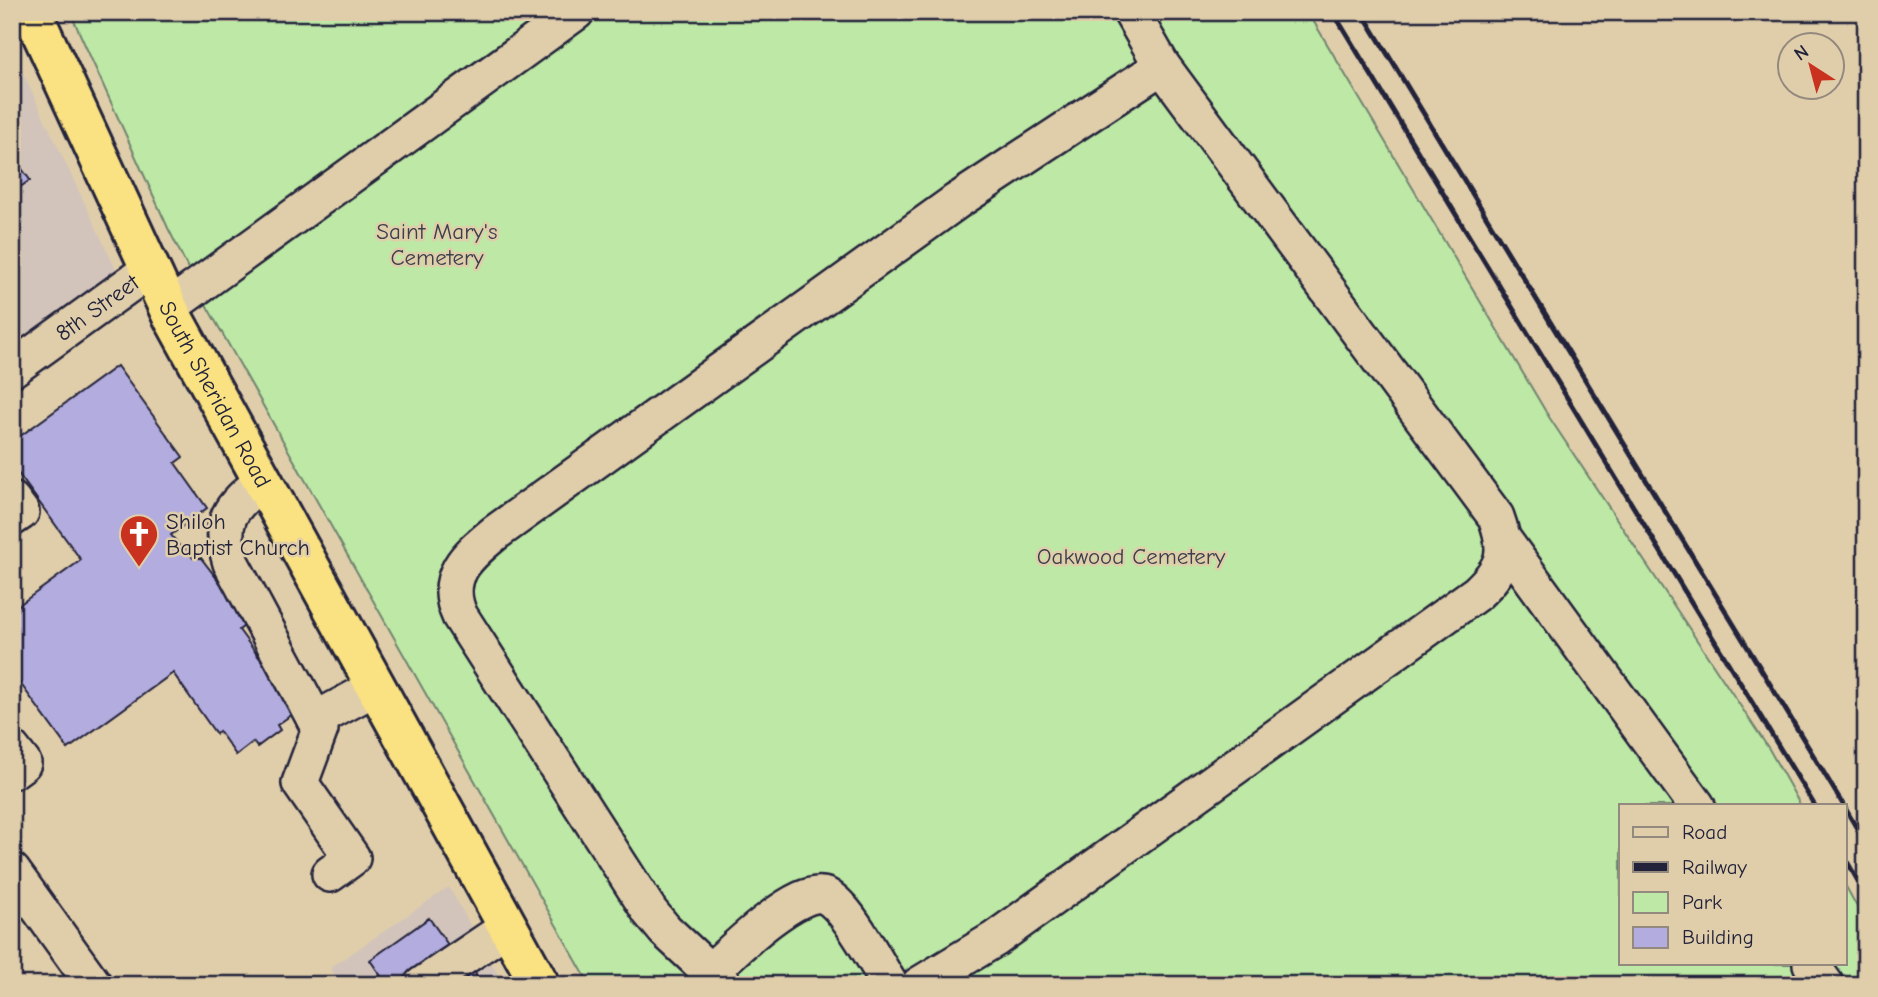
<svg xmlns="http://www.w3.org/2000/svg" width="1878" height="997" viewBox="0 0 1878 997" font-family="'Comic Neue',sans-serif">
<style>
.built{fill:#d2c4ba}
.green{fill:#bee8a5;stroke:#708570;stroke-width:2}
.building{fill:#b3acde;stroke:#22223b;stroke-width:2}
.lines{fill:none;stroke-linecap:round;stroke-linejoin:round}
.minor-casing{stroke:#22223b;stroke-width:40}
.highway-casing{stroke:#22223b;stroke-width:44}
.minor{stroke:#e0ceab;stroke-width:35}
.highway{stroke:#fae181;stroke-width:38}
.rail{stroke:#22223b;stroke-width:5}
.labels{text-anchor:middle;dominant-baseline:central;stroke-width:5;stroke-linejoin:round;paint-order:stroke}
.park-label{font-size:23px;fill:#39404b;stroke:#e0ceab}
.street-label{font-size:23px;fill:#22223b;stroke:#e0ceab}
.poi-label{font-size:23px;fill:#22223b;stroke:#e0ceab;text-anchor:start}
</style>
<rect width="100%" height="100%" fill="#e0ceab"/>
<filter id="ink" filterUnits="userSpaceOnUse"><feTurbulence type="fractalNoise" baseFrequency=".0143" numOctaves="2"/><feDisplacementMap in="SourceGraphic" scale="14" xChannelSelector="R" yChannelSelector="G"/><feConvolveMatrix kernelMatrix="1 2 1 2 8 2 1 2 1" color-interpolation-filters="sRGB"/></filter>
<g filter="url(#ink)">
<!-- built -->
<path class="built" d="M12,50L133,305L12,393Z
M449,887L504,985H342L330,968Z"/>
<!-- green -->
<path class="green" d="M70,12H1308L1549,417L1769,749L1801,806H1621V964H1845V885L1866,923V985H590L208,308L168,228Z"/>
<!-- building -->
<path class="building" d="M12,155L30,180L12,193Z
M117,366L183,457L175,463L207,508L171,535L182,549L185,547L193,558H201L224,588L244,626L239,630L280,686L277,688L294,713L277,725L280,730L257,747L253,742L236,755L219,731L216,734L173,673L68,749L12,672V610L81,560L12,465V442Z
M429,918L451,949L402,985H387L370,960Z
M470,962L481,985H438Z"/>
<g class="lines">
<!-- minor casing -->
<g class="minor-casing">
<g id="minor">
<path d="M168,308L576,12"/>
<path id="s1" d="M12,369L149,270"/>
<path d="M262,482C229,507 218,521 231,563L320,729L300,783L352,858L330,874"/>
<path d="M12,500L21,512L12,518"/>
<path d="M1505,542L1697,806"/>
<path d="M315,720L376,687"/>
<path d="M12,749L23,763L12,771"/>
<path d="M12,871L94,985"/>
<path d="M1811,964L1826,985"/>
<path d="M710,972C728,955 800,884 826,896C848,907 876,963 890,985"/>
<path d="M422,985L508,927"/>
<path d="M724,985L665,930L650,912L460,616C442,577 467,556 495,533L957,201L1162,66"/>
<path d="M919,985L995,939L1477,593C1505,567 1509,552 1496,517L1162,66L1131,12"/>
</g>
</g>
<!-- highway casing -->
<g class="highway-casing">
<g id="highway">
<path id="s2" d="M32,12L171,314L540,985"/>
</g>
</g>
<!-- minor -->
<use href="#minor" class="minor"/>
<!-- highway -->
<use href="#highway" class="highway"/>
<!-- rail -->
<path class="rail" d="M1333,12L1815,806
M1362,12L1844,806
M1845,808L1866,844
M1845,858L1866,895"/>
</g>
</g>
<!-- icons -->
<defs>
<g id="church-pin" transform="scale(2.0125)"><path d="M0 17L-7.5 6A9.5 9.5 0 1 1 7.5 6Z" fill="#c8321e" stroke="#e0ceab"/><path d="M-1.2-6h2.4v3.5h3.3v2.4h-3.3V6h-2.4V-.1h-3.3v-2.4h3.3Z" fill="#fff"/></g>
</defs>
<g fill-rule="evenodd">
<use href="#church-pin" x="139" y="534"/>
</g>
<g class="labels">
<!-- park labels -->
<g class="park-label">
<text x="437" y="231">Saint Mary's<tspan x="437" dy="26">Cemetery</tspan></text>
<text x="1131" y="556">Oakwood Cemetery</text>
</g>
<!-- street labels -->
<g class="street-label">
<text stroke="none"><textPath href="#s1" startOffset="105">8th Street</textPath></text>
<text stroke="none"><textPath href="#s2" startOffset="424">South Sheridan Road</textPath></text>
</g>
<!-- poi labels -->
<g class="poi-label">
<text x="166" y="521">Shiloh<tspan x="166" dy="26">Baptist Church</tspan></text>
</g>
</g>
<!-- margin -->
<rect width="1878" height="997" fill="none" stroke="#e0ceab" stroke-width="42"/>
<rect x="21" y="21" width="1836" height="955" fill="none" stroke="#22223b" stroke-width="2.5" filter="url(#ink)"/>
<!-- legend -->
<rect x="1619" y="804" width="228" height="161" fill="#e0ceab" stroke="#94897e" stroke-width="2"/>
<rect x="1633" y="827" width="35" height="10" fill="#e0ceab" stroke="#94897e" stroke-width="2"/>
<text x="1682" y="839" font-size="21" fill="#22223b">Road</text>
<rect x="1633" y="862" width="35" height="10" fill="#22223b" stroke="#94897e" stroke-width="2"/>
<text x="1682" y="874" font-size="21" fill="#22223b">Railway</text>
<rect x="1633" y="892" width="35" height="21" fill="#bee8a5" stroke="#94897e" stroke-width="2"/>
<text x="1682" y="909" font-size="21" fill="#22223b">Park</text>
<rect x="1633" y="927" width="35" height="21" fill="#b3acde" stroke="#94897e" stroke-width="2"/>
<text x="1682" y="944" font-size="21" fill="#22223b">Building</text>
<!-- north arrow -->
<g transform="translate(1811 66) rotate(324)"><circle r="33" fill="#e0ceab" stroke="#94897e" stroke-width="2"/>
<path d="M0-5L12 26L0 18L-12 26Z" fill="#c8321e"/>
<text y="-10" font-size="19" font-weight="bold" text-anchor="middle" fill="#22223b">N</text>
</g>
</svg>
